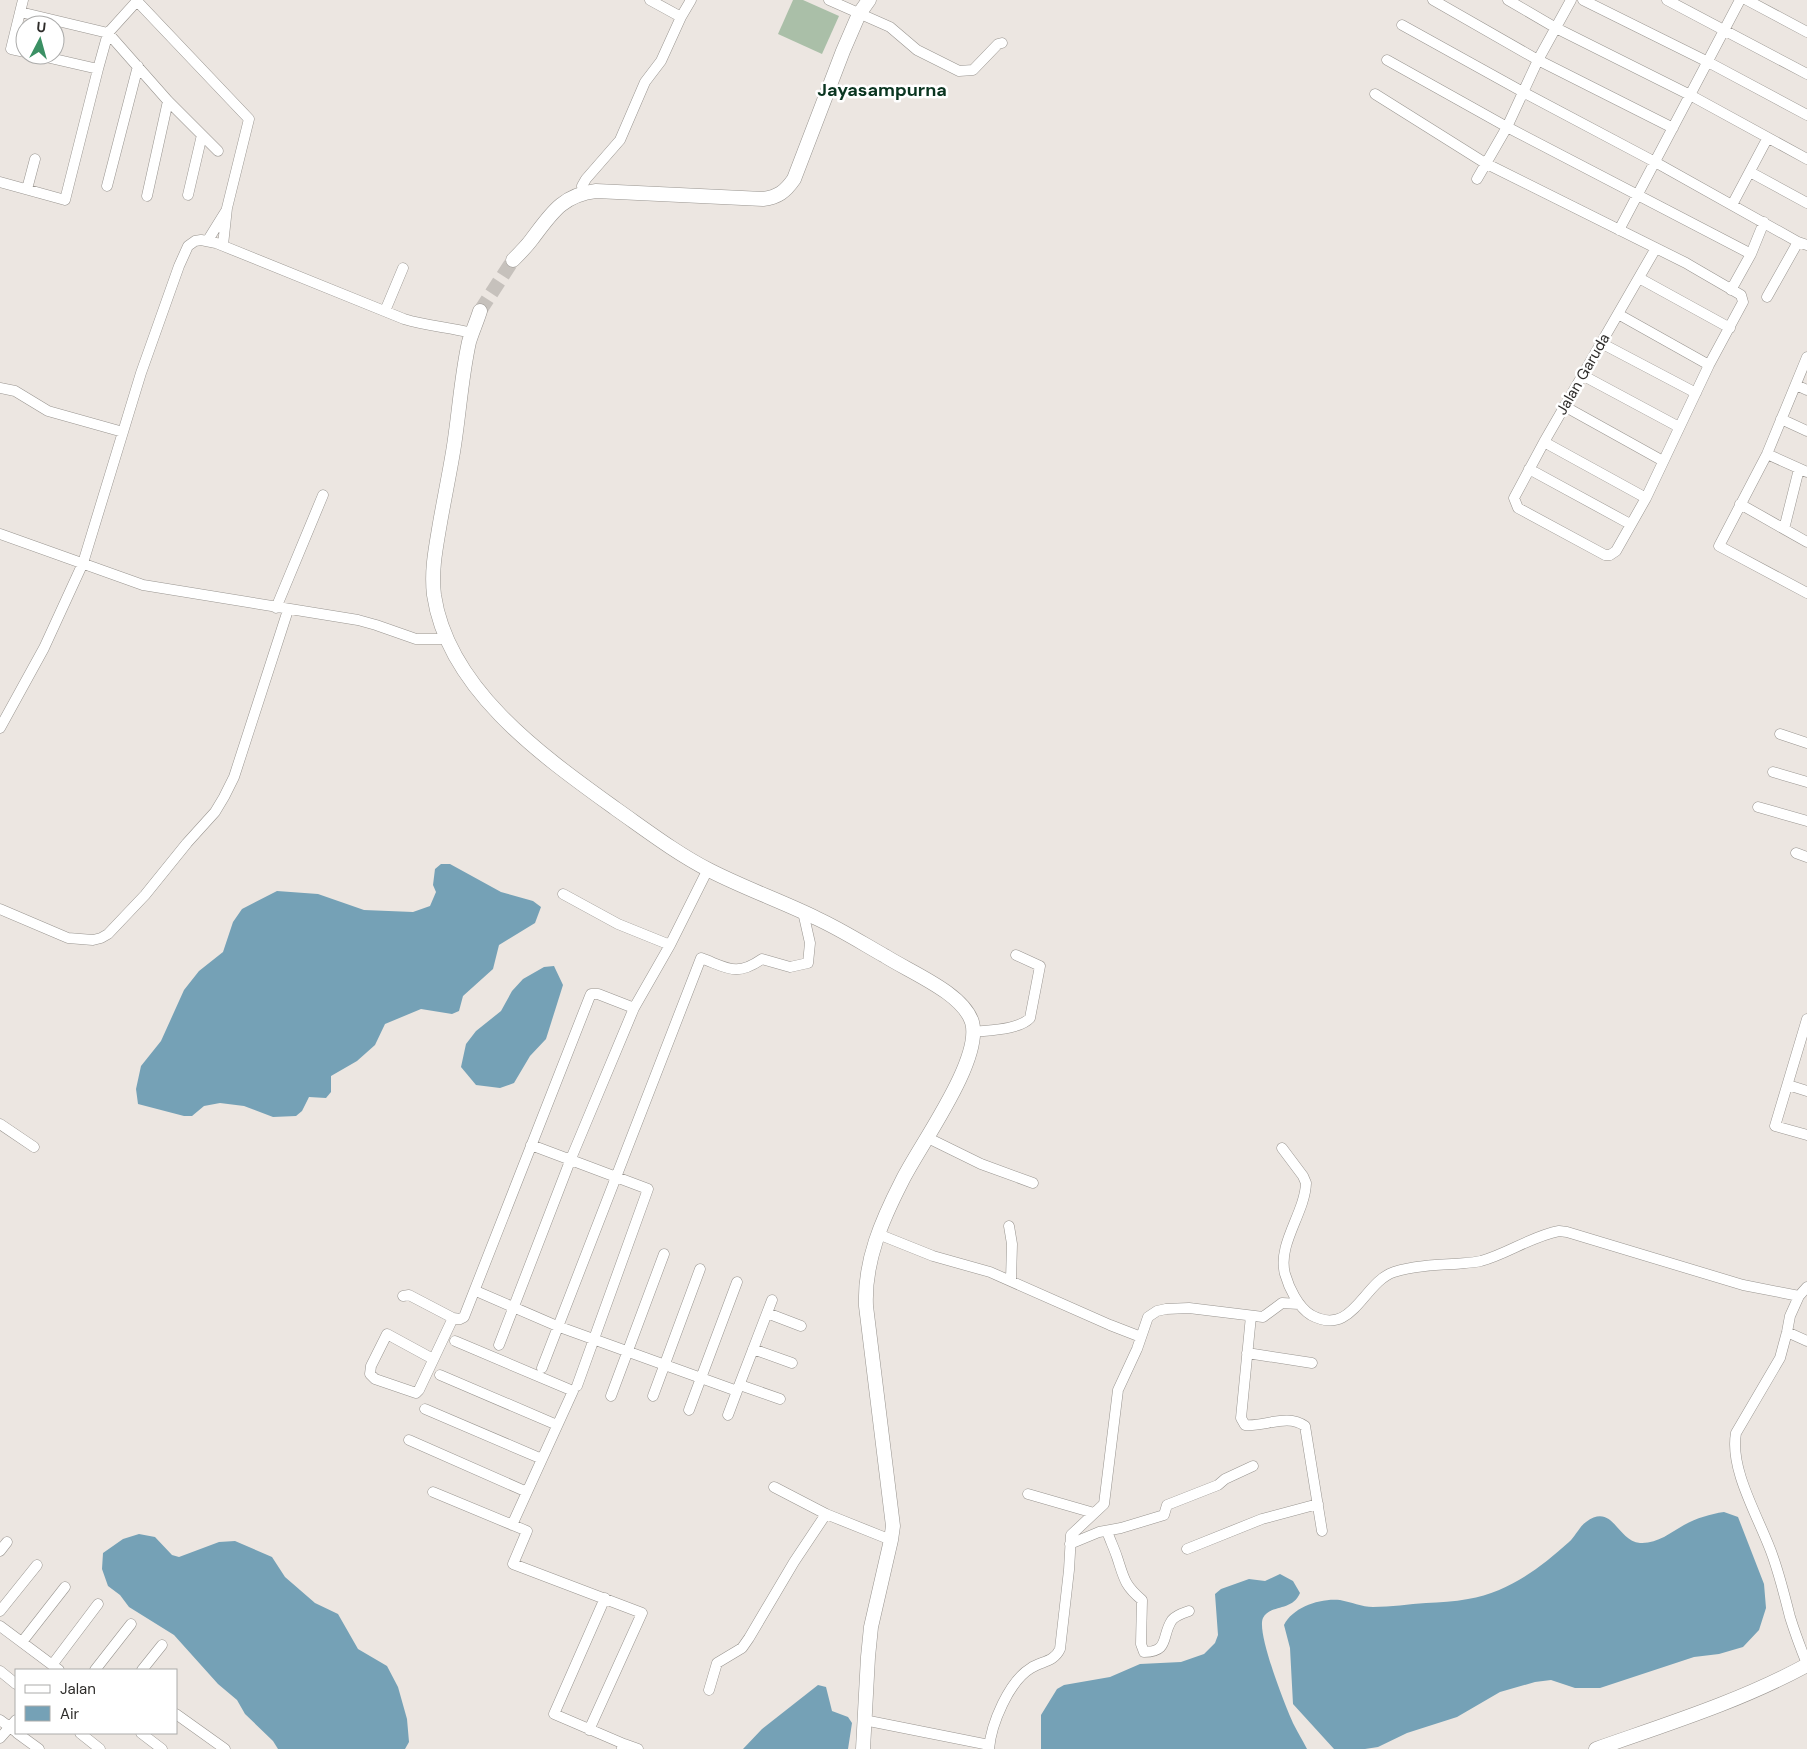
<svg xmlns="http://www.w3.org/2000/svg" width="1807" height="1749" viewBox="0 0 1807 1749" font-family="'DM Sans',sans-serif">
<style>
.green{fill:#aabfa8}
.water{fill:#75a1b6}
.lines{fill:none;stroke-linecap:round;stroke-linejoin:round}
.tertiary-tunnel{stroke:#c6c1bc;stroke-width:14;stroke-dasharray:14 7;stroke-linecap:butt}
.minor-casing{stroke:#999590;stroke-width:11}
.tertiary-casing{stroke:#999590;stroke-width:15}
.minor{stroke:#fff;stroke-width:10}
.tertiary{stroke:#fff;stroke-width:14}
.labels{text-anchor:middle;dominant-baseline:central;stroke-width:5;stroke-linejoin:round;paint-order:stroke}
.street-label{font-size:15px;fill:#2e2c2a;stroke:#fff}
.quarter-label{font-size:18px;font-weight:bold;fill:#0a3520;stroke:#fff}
</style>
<rect width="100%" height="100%" fill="#ece6e1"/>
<!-- green -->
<path class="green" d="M793,0H803L839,16L822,54L778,34Z"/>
<!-- water -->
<path class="water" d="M441,864H450L501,892L533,901L541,907L535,923L499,945L493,969L463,996L459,1011L452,1014L421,1009L385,1024L375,1045L357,1061L331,1076V1092L326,1098L309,1097L302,1111L296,1116L273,1117L244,1106L220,1103L204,1106L192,1116H184L138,1104L136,1089L141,1066L161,1041L184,990L199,971L223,952L233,922L242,909L277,891L318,894L364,910L413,912L430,906L436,892L433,885L435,869Z
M554,966L563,985L546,1039L530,1056L514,1083L500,1088L476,1085L461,1067L466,1044L476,1031L501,1011L512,991L523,979L544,967Z
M1724,1512L1738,1517L1764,1584L1766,1608L1759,1630L1743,1647L1719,1654L1694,1657L1600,1688H1575L1551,1680L1535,1682L1500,1692L1457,1717L1407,1733L1378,1747L1365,1749H1334L1293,1704L1290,1648L1284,1625C1293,1607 1320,1598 1340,1600C1351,1602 1362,1607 1373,1607C1391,1607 1409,1604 1426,1603C1440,1602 1454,1602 1468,1599C1508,1592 1539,1569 1569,1542C1575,1537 1579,1527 1586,1522C1613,1502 1617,1541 1640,1543C1657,1544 1670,1533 1684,1525C1697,1518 1710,1514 1724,1512Z
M139,1534L155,1537L172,1555L179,1557L219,1542L235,1541L272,1557L285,1577L315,1603L338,1614L358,1649L387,1666L398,1687L407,1719L409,1742L405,1749H278L273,1741L245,1714L237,1700L218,1684L174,1635L129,1607L120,1595L108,1586L102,1569L103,1553L123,1539Z
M1280,1574L1293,1581L1300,1593C1292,1612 1270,1604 1263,1618C1256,1632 1286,1708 1294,1725C1298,1733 1303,1741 1307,1749H1041V1715L1057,1689L1064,1685L1110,1677L1140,1664L1181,1662L1204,1654L1215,1643L1218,1635L1215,1594L1221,1589L1249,1579L1265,1581Z
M818,1685L826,1687L832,1711L848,1717L852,1723L848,1749H743L762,1729Z"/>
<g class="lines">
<!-- tertiary-tunnel -->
<path class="tertiary-tunnel" d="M480,311L513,260"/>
<!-- minor casing -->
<g class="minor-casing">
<path id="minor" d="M23,0L11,49L25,52
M136,0L249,119L227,208L223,245
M650,0L681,17
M829,0L890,27L917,50L959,71L973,70L998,44L1002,43
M1433,0L1538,60L1673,128
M1508,0L1556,28L1690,95L1807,159
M1583,0L1708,62L1807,115
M1667,0L1807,74
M1747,0L1807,32
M20,12L108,33L168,101L218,151
M1402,25L1523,92L1655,162L1798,242L1807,245
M1387,60L1507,127L1751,254
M98,69L108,33L137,1
M1375,94L1485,163L1686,263L1691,266L1741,295L1743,302L1709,365L1646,498L1616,551L1610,555H1605L1518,508L1514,498L1544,442L1656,248
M1750,172L1807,203
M1477,179L1507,127L1538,60L1571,0
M0,182L65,200L98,69L37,55
M107,186L138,66
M27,189L35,159
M583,192L582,186L586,179L620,140L645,82L661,61L681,17L691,0
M188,195L202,135
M147,196L168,101
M1732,205L1767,139
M1619,230L1740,0
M208,240L226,211
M1639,278L1730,328
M1731,290L1751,254L1764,222
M1767,297L1798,242
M385,311L403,268
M1618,314L1709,365
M1601,343L1696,393
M1807,357L1767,454L1719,546L1807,593
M1582,375L1679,427
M1796,385L1807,390
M0,388L15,391L48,411L123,432
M1564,406L1663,461
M1781,419L1807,431
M1544,442L1646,498
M1767,454L1807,472
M1529,469L1630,524
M1740,504L1807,542
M1784,529L1799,469
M0,534L143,585L358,620L376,625L416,639H447
M276,608L323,495
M0,728L44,648L83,563L141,373L179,266L188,246L195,241L201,240L216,243L404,319C426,326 449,327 472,333
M1780,734L1807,743
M1773,772L1807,782
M1758,807L1807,821
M1796,853L1807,857
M563,894L618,924L670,945
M0,909L68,938L93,940L101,938L108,934L145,895L187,843L215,812L224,797L234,777L288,610
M1807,1019L1775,1126L1807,1135
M973,1032C988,1030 1019,1030 1030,1018L1040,966L1016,955
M1788,1085L1807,1091
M0,1124L34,1147
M926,1137L981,1164L1033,1183
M531,1145L648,1189L577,1386
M1282,1148L1303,1176L1306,1183C1305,1213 1277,1244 1285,1274C1289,1288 1298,1307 1311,1315C1353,1338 1363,1282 1394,1272C1413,1266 1435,1265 1454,1264C1463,1263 1472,1263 1481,1261C1507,1254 1532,1236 1559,1231L1567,1232L1743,1285L1799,1296
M1009,1226L1012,1244L1011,1280
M878,1234L933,1256L990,1272L1110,1325L1141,1337
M1807,1287L1799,1296L1790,1316L1787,1332L1780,1358L1736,1433C1729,1471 1761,1521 1773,1557C1780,1577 1785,1597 1790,1617C1795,1633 1801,1649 1807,1664
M476,1291L557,1326L737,1391L728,1415
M403,1296L409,1295L453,1318L460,1319L464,1317L590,996L591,994H598L634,1008
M767,1313L801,1326
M1251,1316L1241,1418L1245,1425C1265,1427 1287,1413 1305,1426L1322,1531
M1787,1332L1807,1341
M455,1341L573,1391L512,1525
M499,1345L570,1161L634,1008L670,945L708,869
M753,1349L792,1363
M1247,1353L1312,1363
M433,1359L387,1334L371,1366L370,1374L375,1379L416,1393L419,1390L453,1318
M542,1368L701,958C728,968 736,977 762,959L790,967L808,963L810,943L803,912
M440,1375L557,1425
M740,1385L780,1399
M737,1391L772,1300
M611,1396L664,1254
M653,1396L700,1269
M425,1409L542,1459
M689,1410L737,1282
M409,1440L527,1492
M774,1487L826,1514L891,1540
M433,1492L527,1531L513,1564L642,1613L589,1730
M1028,1494L1094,1513
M1107,1531C1110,1540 1114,1548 1117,1557C1124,1578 1124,1585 1142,1600L1141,1644L1144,1652C1170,1652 1161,1636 1172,1620C1176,1615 1183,1613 1189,1611
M1070,1544L1099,1532L1121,1528L1164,1515L1167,1505L1218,1485L1225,1479L1253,1466
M1187,1549L1262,1519L1318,1504
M0,1551L7,1542
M605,1598L554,1714L624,1744
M0,1611L37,1565
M0,1626L59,1670
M22,1642L65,1587
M52,1665L98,1604
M95,1670L131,1624
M142,1670L162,1645
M0,1671L16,1684
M709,1690L717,1663L742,1648L749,1638L794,1562L826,1514
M176,1714L225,1749
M0,1720L15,1731
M864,1720L989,1745
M17,1733L39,1749
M80,1733L100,1749
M141,1733L162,1749
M0,1738L16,1720
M622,1748L624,1744L638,1749
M989,1749C991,1724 1009,1681 1031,1668C1042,1661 1054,1662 1060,1649L1069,1570L1071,1535L1104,1504L1118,1390L1137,1349L1148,1317L1157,1311L1166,1309L1189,1308L1263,1317L1282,1303L1299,1304"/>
</g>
<!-- tertiary casing -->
<g class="tertiary-casing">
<path id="tertiary" d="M513,260C520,253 527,246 532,239C551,214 562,195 596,191L763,199C778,197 785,192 794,179L843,51L859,14L869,0
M480,311C477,321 472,332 469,342C461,378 459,416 453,452C449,476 444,500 440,523C436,547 431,570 434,595C448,690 544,757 616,809C646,830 676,853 709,870C744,888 781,901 816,918C840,929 862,943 885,956C910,972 963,993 972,1022C983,1060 919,1146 902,1181C882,1220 864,1261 866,1306L893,1526L891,1540L871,1627L868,1657L863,1749
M1596,1749C1667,1724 1741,1701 1807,1665"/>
</g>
<!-- minor -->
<use href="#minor" class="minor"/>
<!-- tertiary -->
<use href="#tertiary" class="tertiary"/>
</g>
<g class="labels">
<!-- street labels -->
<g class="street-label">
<text transform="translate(1583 374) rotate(-60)">Jalan Garuda</text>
</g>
<!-- quarter labels -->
<g class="quarter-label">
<text x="882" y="90">Jayasampurna</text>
</g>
</g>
<!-- legend -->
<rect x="15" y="1669" width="162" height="65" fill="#ffffff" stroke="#ababaa"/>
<rect x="25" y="1685" width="25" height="8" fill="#ffffff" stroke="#ababaa"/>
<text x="60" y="1694" font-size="15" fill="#2e2c2a">Jalan</text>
<rect x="25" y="1706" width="25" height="15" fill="#75a1b6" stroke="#ababaa"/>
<text x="60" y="1719" font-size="15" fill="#2e2c2a">Air</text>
<!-- north arrow -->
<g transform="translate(40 40) rotate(6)"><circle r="24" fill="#ffffff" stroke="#ababaa"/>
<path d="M0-4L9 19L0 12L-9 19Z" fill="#3b9064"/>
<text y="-8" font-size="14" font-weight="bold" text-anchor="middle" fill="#2e2c2a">U</text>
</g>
</svg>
